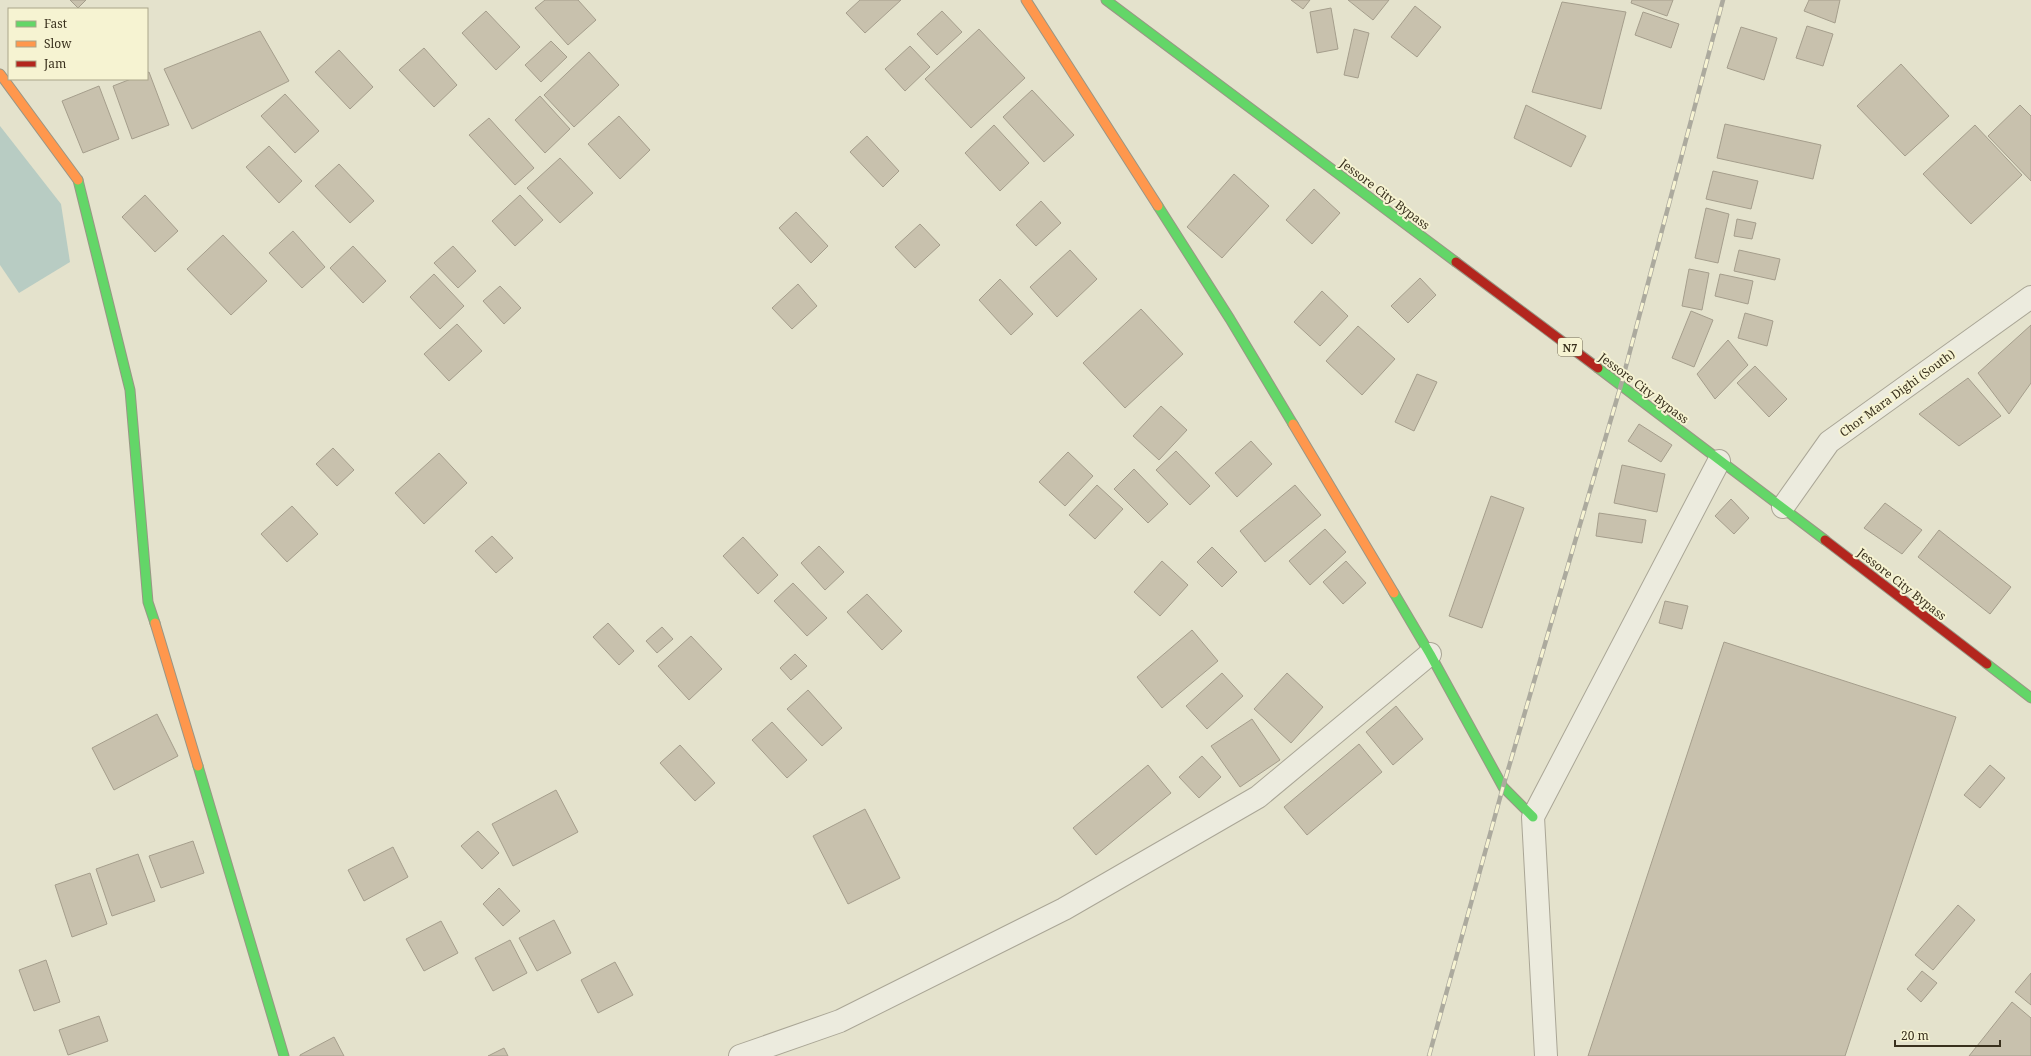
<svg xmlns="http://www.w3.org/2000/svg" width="2031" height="1056" viewBox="0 0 2031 1056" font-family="'Noto Serif',serif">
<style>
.water{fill:#b8ccc3}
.building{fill:#c8c1ad;stroke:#a59e8c}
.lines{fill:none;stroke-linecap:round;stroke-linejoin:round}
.street-casing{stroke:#aaa696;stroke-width:24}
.fast-casing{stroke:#999685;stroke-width:11}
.slow-casing{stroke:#999685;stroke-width:11}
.jam-casing{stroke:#999685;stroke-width:11}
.street{stroke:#ecebde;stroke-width:22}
.fast{stroke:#63d668;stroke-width:9}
.slow{stroke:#ff974d;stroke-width:9}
.jam{stroke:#b3261e;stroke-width:9}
.rail-casing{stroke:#acaa9e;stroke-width:4.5}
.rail{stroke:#f6f3d2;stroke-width:3;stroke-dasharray:9;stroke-linecap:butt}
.labels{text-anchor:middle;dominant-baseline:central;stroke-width:4;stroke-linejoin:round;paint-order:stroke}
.shield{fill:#f6f3d2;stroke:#726a53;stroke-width:1}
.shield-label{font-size:11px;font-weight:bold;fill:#39301d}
.street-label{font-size:12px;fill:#39301d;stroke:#f6f3d2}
</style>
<rect width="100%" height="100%" fill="#e4e2cc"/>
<!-- water -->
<path class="water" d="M0,126L61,204L70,262L19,293L0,265Z"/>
<!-- building -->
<path class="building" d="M70,0H86L78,8Z
M545,0H578L596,20L568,45L535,8Z
M860,0H901L865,33L846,13Z
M1291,0H1310L1303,9Z
M1348,0H1389L1373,20Z
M1632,0H1673L1667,16L1631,3Z
M1809,0H1840L1835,23L1804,11Z
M1562,2L1626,12L1601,109L1532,92Z
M1415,6L1441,27L1417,57L1391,37Z
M1331,8L1338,49L1317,53L1310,12Z
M486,11L520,47L496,70L462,33Z
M942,11L962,32L937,55L917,34Z
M1643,12L1679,24L1671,48L1635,35Z
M1807,26L1833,34L1823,66L1796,58Z
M1741,27L1777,38L1764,80L1727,68Z
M979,29L1025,78L971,128L925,79Z
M1354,29L1369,33L1358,78L1344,75Z
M260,31L289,81L192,129L164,69Z
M551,41L567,57L541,82L525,65Z
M910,46L930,67L905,91L885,69Z
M424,48L457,85L434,107L399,70Z
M339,50L373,87L350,109L315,72Z
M589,52L619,85L574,127L544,95Z
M1901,64L1949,116L1905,156L1857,106Z
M149,72L169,125L132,139L113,86L131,79H147V73Z
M99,86L119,139L83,153L62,101Z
M1032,90L1074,135L1044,162L1003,117Z
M285,94L319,131L295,153L261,116Z
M540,96L570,129L545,153L515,120Z
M1526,105L1586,136L1571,167L1514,138Z
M2020,105L2031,116V181L1988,136Z
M619,116L650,150L620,179L588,144Z
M489,118L534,168L515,185L469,135Z
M1725,124L1821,145L1813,179L1717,158Z
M994,125L1029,163L1000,191L965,153Z
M1975,125L2022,175L1971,224L1923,174Z
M867,136L899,171L883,187L850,152Z
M269,146L302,181L279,203L246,167Z
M560,158L593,193L560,223L527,188Z
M339,164L374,201L350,223L315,186Z
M1713,171L1758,181L1751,209L1706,199Z
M1234,174L1269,206L1222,258L1187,227Z
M1314,189L1340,213L1312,244L1286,220Z
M145,195L178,231L155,252L122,217Z
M520,195L543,220L515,246L492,221Z
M1041,201L1061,223L1036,246L1016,225Z
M1706,208L1729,214L1718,263L1695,258Z
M796,212L828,246L811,263L779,228Z
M1737,219L1756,223L1752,239L1734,236Z
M920,224L940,245L915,268L895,247Z
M293,231L325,267L302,288L269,253Z
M223,235L267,281L231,315L187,269Z
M353,246L386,281L363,303L330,268Z
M453,246L476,271L458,288L434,263Z
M1070,250L1097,279L1057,317L1030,287Z
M1739,250L1780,259L1775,280L1734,271Z
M1689,269L1709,273L1702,310L1682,306Z
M434,274L464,306L440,329L410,297Z
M1720,274L1753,281L1748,304L1715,296Z
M1420,278L1436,295L1408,323L1391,306Z
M1000,279L1033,314L1011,335L979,300Z
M798,284L817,306L792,329L772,308Z
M500,286L521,308L504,324L483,301Z
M1322,291L1348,316L1320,346L1294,322Z
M1141,309L1183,354L1125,408L1083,363Z
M1691,311L1713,320L1694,367L1672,358Z
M1745,313L1773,321L1767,346L1738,338Z
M457,324L482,351L449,381L424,354Z
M2031,325V383L2009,414L1978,373Z
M1358,326L1395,359L1362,395L1326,361Z
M1728,340L1748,365L1715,399L1697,374Z
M1755,366L1787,399L1769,417L1737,383Z
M1417,374L1437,382L1414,431L1395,422Z
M1968,378L2001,416L1959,446L1919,414Z
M1161,406L1187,430L1159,460L1133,436Z
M1639,424L1672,445L1661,462L1628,441Z
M1251,441L1272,464L1237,497L1215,473Z
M333,448L354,470L337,486L316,464Z
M1176,451L1210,486L1190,505L1156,470Z
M1068,452L1093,476L1065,506L1039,482Z
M439,453L467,483L424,524L395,493Z
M1622,465L1665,474L1657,512L1614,503Z
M1134,469L1168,504L1148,523L1114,489Z
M1097,485L1123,509L1095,539L1069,515Z
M1295,485L1321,515L1265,562L1240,531Z
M1491,496L1524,508L1482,628L1449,616Z
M1731,499L1749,518L1734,534L1715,516Z
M1885,503L1922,530L1902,554L1864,528Z
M292,506L318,534L287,562L261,534Z
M1599,513L1646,520L1642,543L1596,536Z
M1325,529L1346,552L1310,585L1289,561Z
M1939,530L2011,587L1990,614L1918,557Z
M492,536L513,558L496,573L475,551Z
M743,537L778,575L758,594L723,556Z
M819,546L844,572L825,590L801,563Z
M1212,547L1237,572L1222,587L1197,562Z
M1162,561L1188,585L1160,616L1134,592Z
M1346,561L1366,583L1343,604L1323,582Z
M793,583L827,618L807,636L774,601Z
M867,594L902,631L882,650L847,612Z
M1665,601L1688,606L1682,629L1659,623Z
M608,623L634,651L619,665L593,637Z
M662,627L673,639L657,653L646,641Z
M1192,630L1218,661L1162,708L1137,677Z
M691,636L722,669L689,700L658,666Z
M1724,642L1956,717L1845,1056H1588Z
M795,654L807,666L791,680L780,668Z
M1222,673L1243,696L1207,729L1186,706Z
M1287,673L1323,707L1291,743L1254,709Z
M808,690L842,728L822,746L787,709Z
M1396,706L1423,739L1393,765L1366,732Z
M157,714L178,756L114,790L92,748Z
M1252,719L1280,760L1240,787L1211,746Z
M772,722L807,760L787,778L752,740Z
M1359,744L1382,772L1307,835L1284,807Z
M680,745L715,783L695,801L660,763Z
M1202,756L1221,777L1199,798L1179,777Z
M1148,765L1171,793L1096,855L1073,828Z
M1990,765L2005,778L1980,808L1964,795Z
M556,790L578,832L513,866L492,824Z
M865,809L900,878L848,904L813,836Z
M478,831L499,853L482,869L461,846Z
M193,841L204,873L161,888L149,856Z
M393,847L408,877L364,901L348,870Z
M138,854L155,901L112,916L96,869Z
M90,873L107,924L72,937L55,885Z
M499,888L520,911L503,926L483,904Z
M1958,905L1975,920L1933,970L1915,955Z
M554,920L571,953L537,971L519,938Z
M441,921L458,953L424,971L406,939Z
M510,940L527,973L493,991L475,958Z
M46,960L60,1002L34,1011L19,970Z
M615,962L633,995L598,1013L581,980Z
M1922,971L1937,983L1921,1002L1907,989Z
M2031,973V1005L2015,992Z
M2012,1002L2031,1018V1056H1969Z
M99,1016L108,1041L68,1055L59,1030Z
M334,1037L344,1056H300V1055Z
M504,1048L508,1056H488Z"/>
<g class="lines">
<!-- street casing -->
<g class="street-casing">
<path id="street" d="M1783,507L1829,442L2031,297
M740,1056L840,1021L1064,909L1258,797L1430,654
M1546,1056L1533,817L1719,461"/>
</g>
<!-- fast casing -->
<g class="fast-casing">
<path id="fast" d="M1106,0L1456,262
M78,180L130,390L148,602L155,623
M1158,206L1230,319L1293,424
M1598,368L1825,540
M1394,593L1430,654L1503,787L1533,817
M1987,664L2031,698
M198,766L284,1056"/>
</g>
<!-- slow casing -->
<g class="slow-casing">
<path id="slow" d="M1026,0L1158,206
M0,74L78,180
M1293,424L1394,593
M155,623L198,766"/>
</g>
<!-- jam casing -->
<g class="jam-casing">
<path id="jam" d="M1456,262L1598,368
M1825,540L1987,664"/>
</g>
<!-- street -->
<use href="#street" class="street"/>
<!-- fast -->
<use href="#fast" class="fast"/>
<!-- slow -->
<use href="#slow" class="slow"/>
<!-- jam -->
<use href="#jam" class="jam"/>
<!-- rail casing -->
<g class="rail-casing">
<path id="rail" d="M1429,1056L1503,787L1621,385L1723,0"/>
</g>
<!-- rail -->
<use href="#rail" class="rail"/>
</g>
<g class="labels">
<!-- shield labels -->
<rect class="shield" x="1558" y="338" width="24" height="18" rx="3"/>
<g class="shield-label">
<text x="1570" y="347">N7</text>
</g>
<!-- street labels -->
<g class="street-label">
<text transform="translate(1385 194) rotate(37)">Jessore City Bypass</text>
<text transform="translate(1644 388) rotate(37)">Jessore City Bypass</text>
<text transform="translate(1897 393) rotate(-36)">Chor Mara Dighi (South)</text>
<text transform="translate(1902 584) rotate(38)">Jessore City Bypass</text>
</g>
</g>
<!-- legend -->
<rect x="8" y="8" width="140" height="72" fill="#f6f3d2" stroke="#aaa58a"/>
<rect x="16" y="21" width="20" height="6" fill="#63d668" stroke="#aaa58a"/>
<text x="44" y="28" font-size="12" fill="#39301d">Fast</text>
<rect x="16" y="41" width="20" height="6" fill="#ff974d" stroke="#aaa58a"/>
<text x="44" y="48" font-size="12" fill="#39301d">Slow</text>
<rect x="16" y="61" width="20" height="6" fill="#b3261e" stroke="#aaa58a"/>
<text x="44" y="68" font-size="12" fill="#39301d">Jam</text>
<!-- scale -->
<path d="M1895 1040v6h105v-6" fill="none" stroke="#39301d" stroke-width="2"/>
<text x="1901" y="1040" font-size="12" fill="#39301d" stroke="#f6f3d2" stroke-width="3" paint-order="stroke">20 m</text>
</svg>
